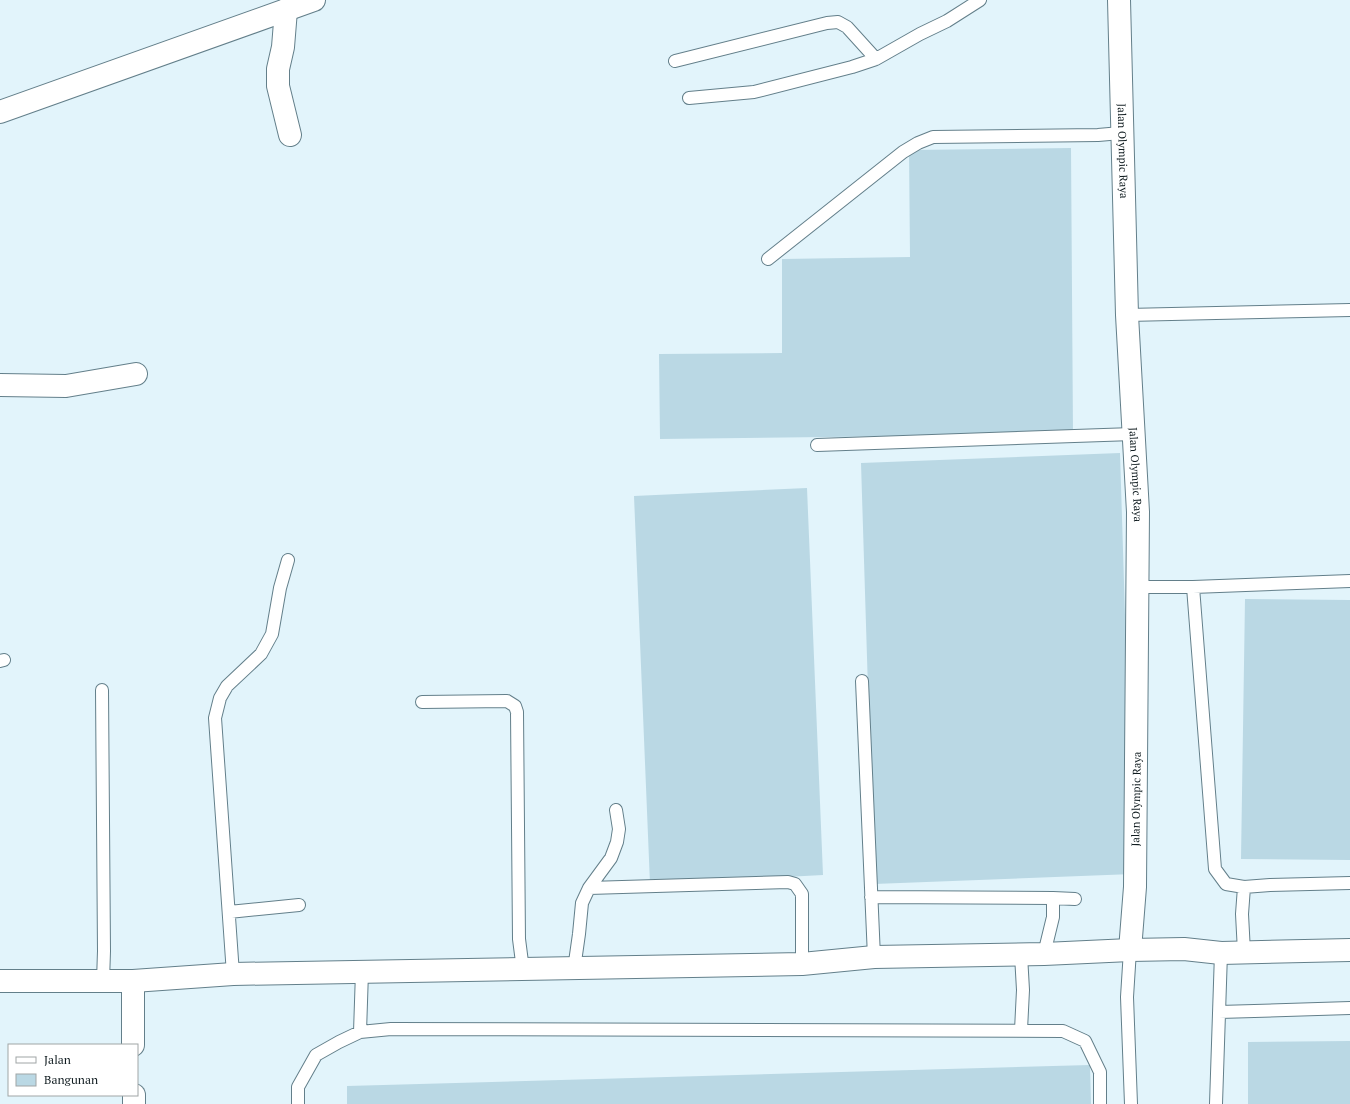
<svg xmlns="http://www.w3.org/2000/svg" width="1350" height="1104" viewBox="0 0 1350 1104" font-family="'PT Serif',serif">
<style>
.building{fill:#bad8e4}
.lines{fill:none;stroke-linecap:round;stroke-linejoin:round}
.lane-casing{stroke:#637f8a;stroke-width:14}
.street-casing{stroke:#637f8a;stroke-width:24}
.lane{stroke:#fff;stroke-width:12}
.street{stroke:#fff;stroke-width:22}
.labels{text-anchor:middle;dominant-baseline:central;stroke-width:4;stroke-linejoin:round;paint-order:stroke}
.street-label{font-size:11px;fill:#111d21;stroke:#fff}
</style>
<rect width="100%" height="100%" fill="#e2f4fb"/>
<!-- building -->
<path class="building" d="M1071,148L1073,434L660,439L659,354L782,353V259L910,257L909,150Z
M1120,453L1133,874L874,884L861,463Z
M807,488L823,875L650,884L634,496Z
M1245,599L1350,600V860L1241,859Z
M1350,1041V1104H1248V1042Z
M1090,1065L1091,1104H347V1086Z"/>
<g class="lines">
<!-- lane casing -->
<g class="lane-casing">
<path id="lane" d="M675,61L827,23L838,22L847,27L876,59
M689,98L754,92L852,67L876,59L920,34L947,21L980,0
M768,259L903,152L918,143L933,137L1098,135L1121,133
M1127,315L1350,310
M817,445L1133,434
M1138,587H1193L1350,581
M1193,587L1215,869L1226,884L1244,887
M0,661L4,660
M862,681L874,957
M102,690L104,951L103,981
M422,702L507,701L515,706L517,712L519,939L523,970
M589,888L788,882L795,884L802,894V964
M871,897L1053,898V917L1044,954
M1053,898L1075,899
M229,912L299,905
M1130,950L1127,997L1131,1104
M1244,952L1242,914L1244,887L1270,885L1350,883
M574,969L579,934L582,903L589,888L611,858L617,842L619,829L616,810
M233,974L215,718L220,698L227,686L261,654L272,634L280,588L288,560
M1219,1012L1350,1008
M1021,1030L1023,990L1021,955
M360,1032L362,972
M298,1104V1087L316,1055L339,1042L360,1032L391,1029L1063,1031L1085,1041L1100,1072V1104
M1216,1104L1221,953"/>
</g>
<!-- street casing -->
<g class="street-casing">
<g id="street">
<path id="s1" d="M1119,0L1127,315L1138,512L1135,887L1130,950"/>
<path d="M286,10L283,47L278,69V86L290,135"/>
<path d="M0,112L314,0"/>
<path d="M0,385L66,386L136,374"/>
<path d="M0,981H133L233,974L802,964L874,957L1044,954L1130,950L1184,949L1221,953L1350,950"/>
<path d="M133,981V1045"/>
<path d="M134,1095V1104"/>
</g>
</g>
<!-- lane -->
<use href="#lane" class="lane"/>
<!-- street -->
<use href="#street" class="street"/>
</g>
<g class="labels">
<!-- street labels -->
<g class="street-label">
<text stroke="none"><textPath href="#s1" startOffset="151">Jalan Olympic Raya</textPath></text>
<text stroke="none"><textPath href="#s1" startOffset="475">Jalan Olympic Raya</textPath></text>
<text transform="translate(1136 799) rotate(-89)">Jalan Olympic Raya</text>
</g>
</g>
<!-- legend -->
<rect x="8" y="1044" width="130" height="52" fill="#ffffff" stroke="#a0a5a6"/>
<rect x="16" y="1057" width="20" height="6" fill="#ffffff" stroke="#a0a5a6"/>
<text x="44" y="1064" font-size="12" fill="#111d21">Jalan</text>
<rect x="16" y="1074" width="20" height="12" fill="#bad8e4" stroke="#a0a5a6"/>
<text x="44" y="1084" font-size="12" fill="#111d21">Bangunan</text>
</svg>
